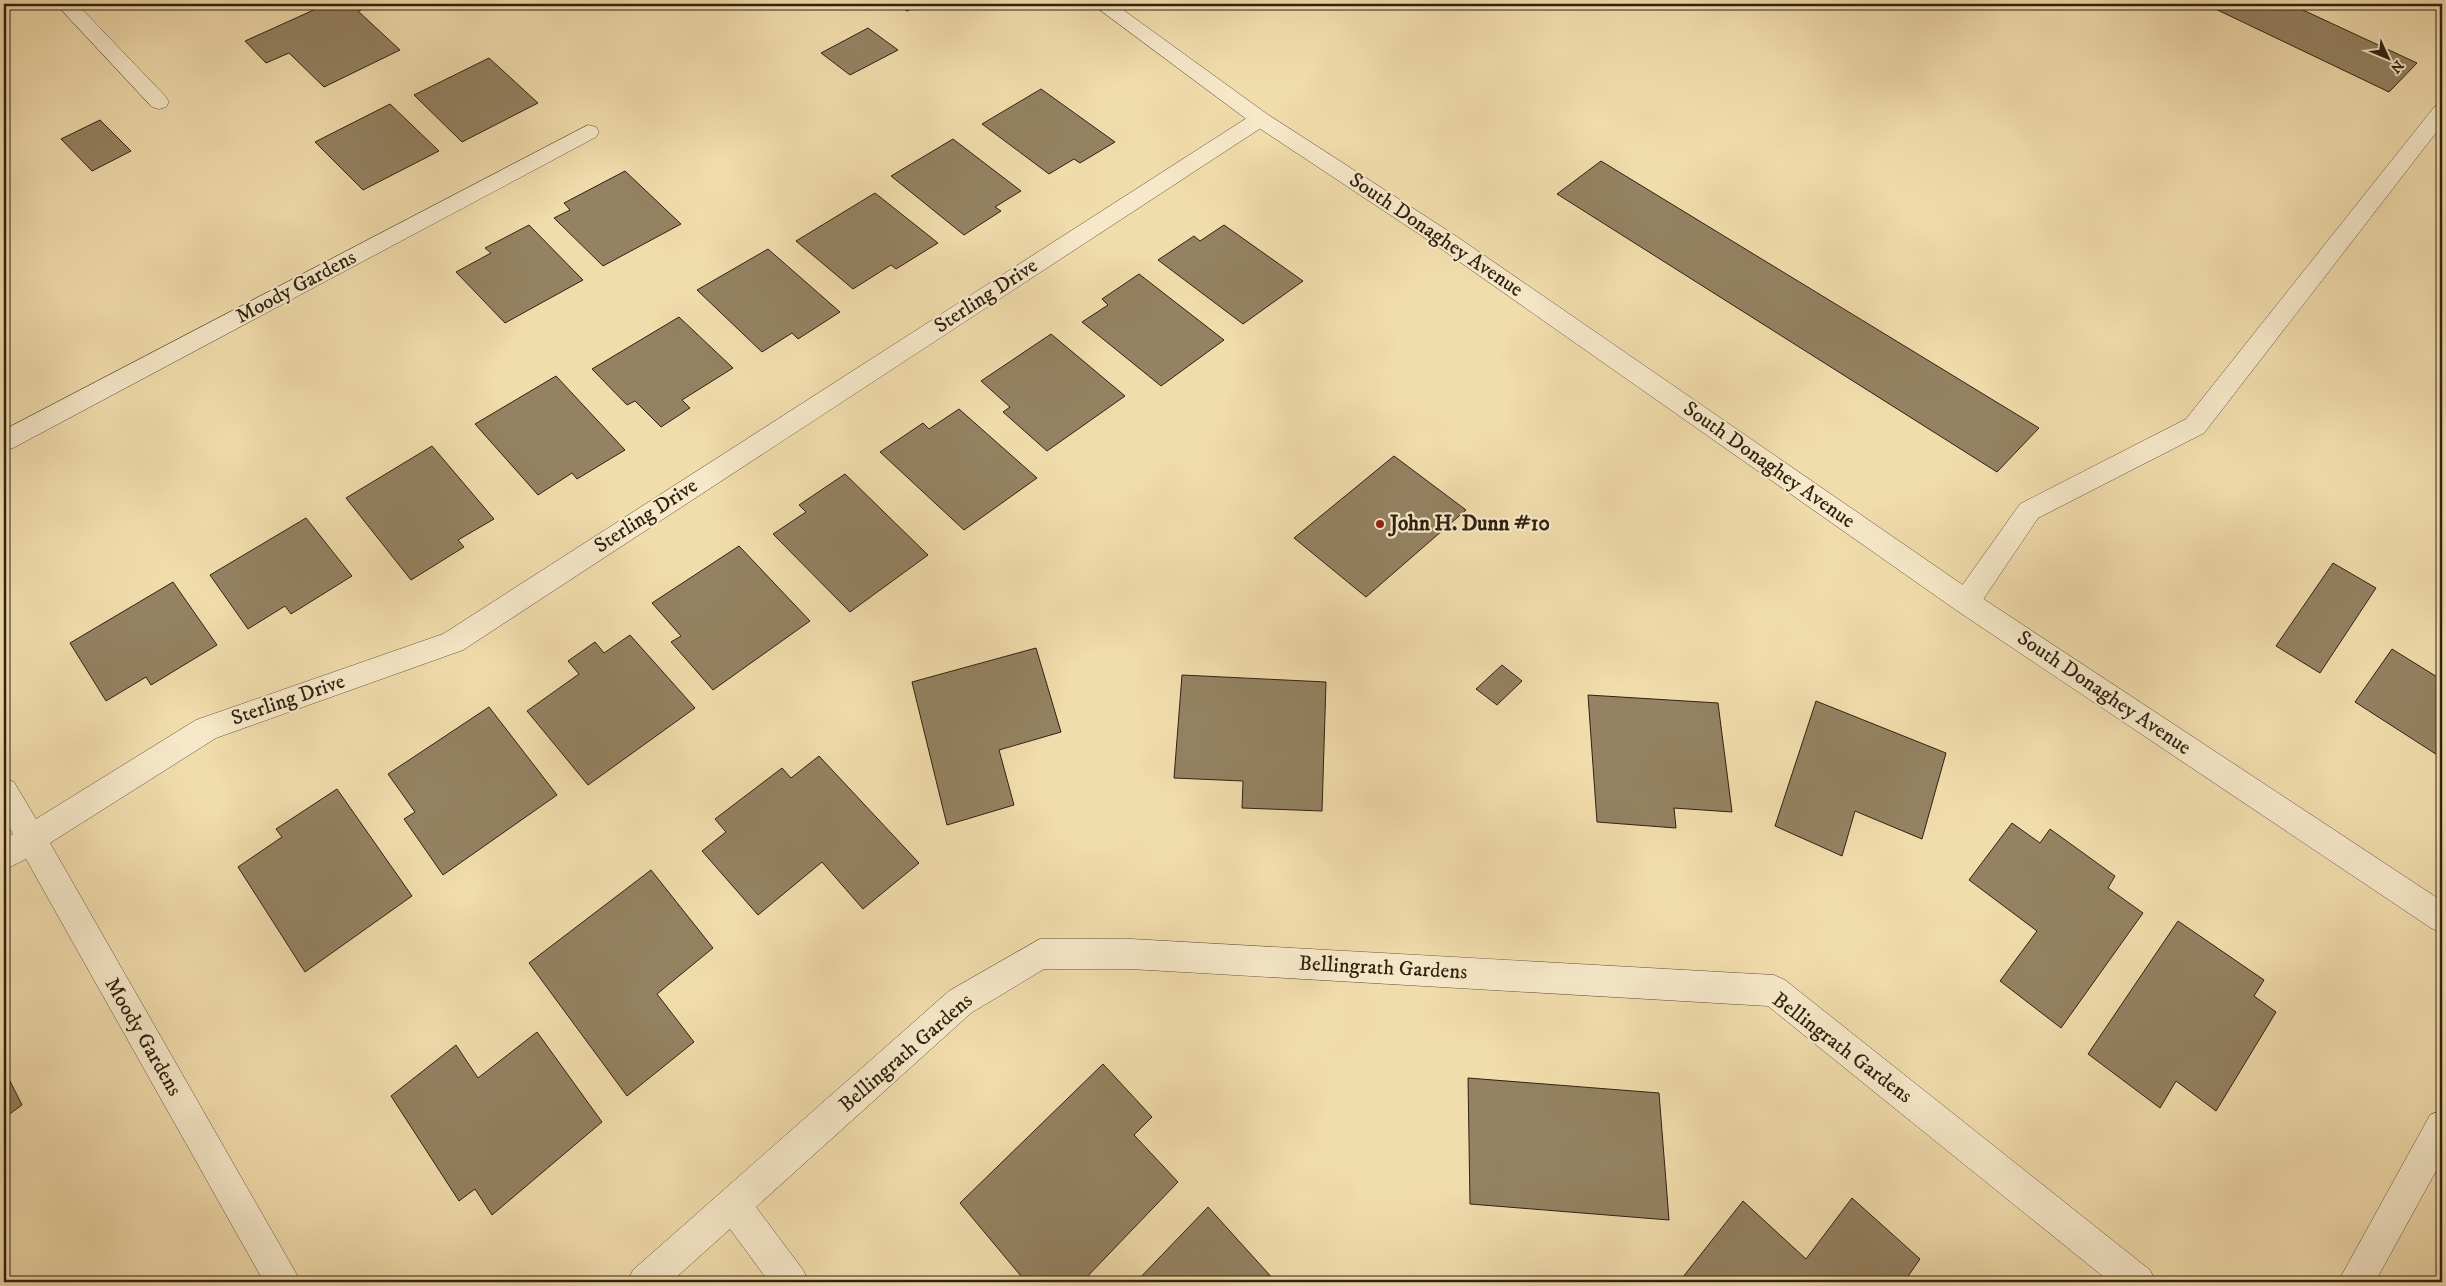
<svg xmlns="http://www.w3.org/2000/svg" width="2446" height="1286" viewBox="0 0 2446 1286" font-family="'IM FELL DW Pica',serif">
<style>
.building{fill:#948262;stroke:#302111}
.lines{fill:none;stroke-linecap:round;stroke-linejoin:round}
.minor-casing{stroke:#605038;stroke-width:1}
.tertiary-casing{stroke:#605038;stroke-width:1}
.minor{fill:#f6e8c9;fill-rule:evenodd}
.tertiary{fill:#f6e8c9;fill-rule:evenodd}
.poi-dot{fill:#8f2418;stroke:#f6e8c9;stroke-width:2}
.labels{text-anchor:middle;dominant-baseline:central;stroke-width:4.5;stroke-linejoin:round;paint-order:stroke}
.street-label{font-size:21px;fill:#302111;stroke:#f6e8c9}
.poi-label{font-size:21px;font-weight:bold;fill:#302111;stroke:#f6e8c9;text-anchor:start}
</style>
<rect width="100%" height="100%" fill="#f1dcac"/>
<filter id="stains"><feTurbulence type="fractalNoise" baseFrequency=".004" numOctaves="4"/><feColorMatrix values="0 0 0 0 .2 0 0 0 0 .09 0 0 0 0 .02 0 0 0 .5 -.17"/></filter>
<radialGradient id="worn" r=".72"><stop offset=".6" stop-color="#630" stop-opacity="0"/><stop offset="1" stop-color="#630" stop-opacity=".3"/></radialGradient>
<!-- building -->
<path class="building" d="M327,4H362L367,8L358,11L400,50L324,87L289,53L266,63L245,41Z
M896,4H921L907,11Z
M2205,4H2290L2417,63L2389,92Z
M868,28L898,50L850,75L821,53Z
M489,58L538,103L462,142L414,95Z
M1041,89L1115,142L1080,163L1074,159L1049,174L982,124Z
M390,104L439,151L363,190L315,142Z
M100,120L131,151L92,171L61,139Z
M953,139L1021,191L995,207L1001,211L964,235L891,176Z
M1601,161L2039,428L1997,472L1557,194Z
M625,171L681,224L603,266L554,218L570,210L564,203Z
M875,193L938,243L896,269L891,265L853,289L796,241Z
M529,225L583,280L505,323L456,272L491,253L485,248Z
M1224,225L1303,281L1243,324L1158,260L1194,236L1200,241Z
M768,249L840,312L798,339L792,333L762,352L697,290Z
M1139,274L1224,340L1161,386L1082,322L1108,305L1102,299Z
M679,317L733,368L682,400L690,408L661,427L635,401L627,405L592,369Z
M1051,334L1125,396L1047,451L1003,412L1010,407L981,381Z
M556,376L625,450L577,479L572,473L538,495L475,424Z
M959,409L1037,478L964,530L880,452L923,423L929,429Z
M432,446L494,519L458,540L464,547L411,580L346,498Z
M1394,456L1466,510L1366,597L1294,538Z
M845,474L928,555L850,612L773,534L806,512L799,505Z
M306,518L352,576L291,614L285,606L248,629L210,575Z
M739,546L810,621L713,690L671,642L681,636L652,603Z
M2333,563L2376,588L2320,673L2276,646Z
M173,582L217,645L151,685L146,677L106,701L70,643Z
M630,635L695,708L588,785L527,711L579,674L568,661L595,642L604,653Z
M1036,648L1061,732L999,750L1014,805L947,825L912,682Z
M2392,649L2442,680V758L2355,702Z
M1502,665L1522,681L1497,705L1476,689Z
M1182,675L1326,682L1322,811L1242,808L1243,781L1174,778Z
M1588,695L1718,703L1732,812L1674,808L1676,828L1597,822Z
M1816,701L1946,753L1922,839L1855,811L1842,856L1775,826Z
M489,707L557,795L443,875L404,819L415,812L388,774Z
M819,756L919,863L863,909L822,862L758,915L702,851L726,832L715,819L782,768L791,778Z
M337,789L412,896L305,972L238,867L282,837L276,829Z
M2012,823L2040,843L2050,829L2115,876L2108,888L2143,913L2061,1028L2000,981L2037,931L1969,880Z
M651,870L713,948L657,994L694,1042L627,1096L529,963Z
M2178,921L2264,980L2254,996L2276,1012L2216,1111L2176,1081L2160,1108L2088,1054Z
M537,1032L602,1122L492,1215L475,1189L459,1201L391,1096L456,1045L478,1078Z
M1103,1064L1152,1117L1134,1135L1178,1182L1082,1282H1026L960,1203Z
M4,1069L22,1105L4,1118Z
M1468,1078L1659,1093L1669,1220L1470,1204Z
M1852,1198L1920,1259L1904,1282H1679L1743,1201L1806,1259Z
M1208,1207L1276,1282H1136Z"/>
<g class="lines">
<!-- minor casing -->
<g class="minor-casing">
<path id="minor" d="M56,4H77L166,97L169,102L166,107L159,109L152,107Z
M2442,104V125L2204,433L2038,518L1976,610L1966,613L1956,610L1952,602L1956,594L2020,504L2186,419L2435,106Z
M1260,112L1267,114L1271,119L1267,124L463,650L216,738L50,843L301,1282H264L26,859L4,870V840L13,834L4,818V778L14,782L36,819L196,720L443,634L1253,114Z
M588,125L596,127L599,132L596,137L13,448L4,451V430Z
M1040,939H1131L1774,975L1785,980L2150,1270L2156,1282H2110L1768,1006L1131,969H1044L971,1013L756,1207L803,1270L809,1282H769L730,1229L671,1282H627L633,1270L949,991Z
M2442,1110V1160L2375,1282H2338L2430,1115Z"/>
</g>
<!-- tertiary casing -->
<g class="tertiary-casing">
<path id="tertiary" d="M1092,4H1115L1267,114L1456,236L1976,594L2442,901V933L2431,928L1956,610L1440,248L1253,124Z"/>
</g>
<!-- minor -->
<use href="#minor" class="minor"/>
<!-- tertiary -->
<use href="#tertiary" class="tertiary"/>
</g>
<!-- markers -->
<circle class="poi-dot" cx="1380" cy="524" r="5"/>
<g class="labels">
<!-- street labels -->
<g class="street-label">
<text transform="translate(1436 235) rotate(34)">South Donaghey Avenue</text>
<text transform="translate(296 287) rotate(-28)">Moody Gardens</text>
<text transform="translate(986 296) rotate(-33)">Sterling Drive</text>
<text transform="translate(1769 465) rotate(35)">South Donaghey Avenue</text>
<text transform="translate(646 516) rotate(-33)">Sterling Drive</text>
<text transform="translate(2104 693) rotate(34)">South Donaghey Avenue</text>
<text transform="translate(288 700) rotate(-19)">Sterling Drive</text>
<text transform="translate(1383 968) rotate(3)">Bellingrath Gardens</text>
<text transform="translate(143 1037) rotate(60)">Moody Gardens</text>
<text transform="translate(1842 1048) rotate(37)">Bellingrath Gardens</text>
<text transform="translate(906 1053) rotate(-41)">Bellingrath Gardens</text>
</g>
<!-- poi labels -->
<g class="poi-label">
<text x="1390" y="524">John H. Dunn #10</text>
</g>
</g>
<!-- margin -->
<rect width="2446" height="1286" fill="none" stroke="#f1dcac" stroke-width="20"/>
<rect x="5" y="5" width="2436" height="1276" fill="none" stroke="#302111" stroke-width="2.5"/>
<rect x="10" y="10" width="2426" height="1266" fill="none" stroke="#302111"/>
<!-- north arrow -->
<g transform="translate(2388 58) rotate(134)" stroke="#f6e8c9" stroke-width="4" paint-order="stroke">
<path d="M0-4L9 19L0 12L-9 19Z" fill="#302111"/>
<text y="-8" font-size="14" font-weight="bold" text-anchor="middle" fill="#302111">N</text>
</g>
<rect width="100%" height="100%" filter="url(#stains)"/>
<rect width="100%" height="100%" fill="url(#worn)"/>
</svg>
